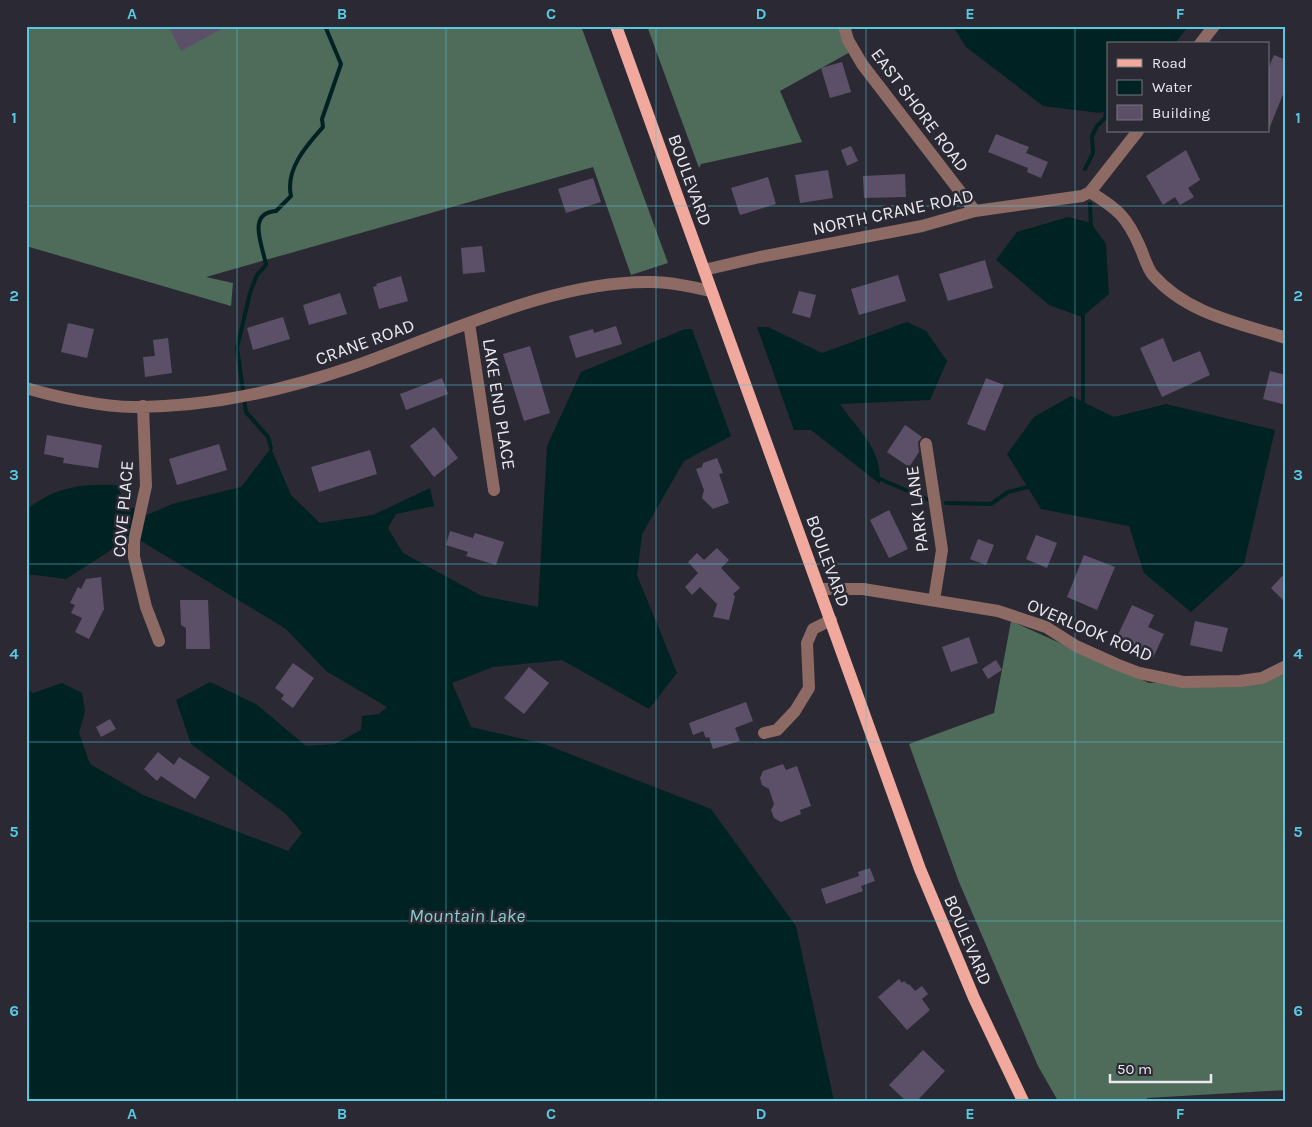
<svg xmlns="http://www.w3.org/2000/svg" width="1312" height="1127" viewBox="0 0 1312 1127" font-family="Karla,sans-serif">
<style>
.forest{fill:#4f6b5a}
.water{fill:#022}
.lines{fill:none;stroke-linecap:round;stroke-linejoin:round}
.stream{stroke:#022;stroke-width:4}
.building{fill:#5c5068}
.minor{stroke:#8d6a64;stroke-width:12}
.major{stroke:#f0a99c;stroke-width:12}
.grid{fill:none;stroke:#58c9e3;stroke-width:1;stroke-opacity:0.55}
.labels{text-anchor:middle;dominant-baseline:central;stroke-width:5;stroke-linejoin:round;paint-order:stroke}
.street-label{font-size:18px;fill:#eae9f0;stroke:#2b2a34}
.water-label{font-size:19px;font-style:italic;fill:#86cecf;stroke:#2b2a34}
.neatline{fill:none;stroke:#58c9e3;stroke-width:2}
.grid-label{font-size:16px;text-anchor:middle;font-weight:bold;fill:#58c9e3}
</style>
<rect width="100%" height="100%" fill="#2b2a34"/>
<!-- forest -->
<path class="forest" d="M26,26H581L668,263L631,275L593,167L206,277L233,283L231,306L26,246Z
M647,26H846L852,51L780,91L802,142L701,164L699,168Z
M1011,621L1149,683L1275,677L1286,668V1090L1147,1098L1146,1101H1058L1038,1066L959,882L909,744L994,713Z"/>
<!-- water -->
<path class="water" d="M953,26H1188L1175,44H1108V110L1100,113L1043,106L966,47Z
M1068,217L1091,223L1106,244L1109,294L1082,317L1049,305L996,260L1017,232Z
M907,322L926,331L947,361L930,400L840,404C859,432 882,448 880,484L811,430H794L757,327H768L822,353Z
M685,329H692L731,436L684,461L642,534L637,575L677,673L649,709L562,660L493,667L452,683L471,727L544,744L711,809L796,926L834,1101H26V689L33,693L62,683L82,693L85,711L79,733L90,764L143,795L288,851L302,833L286,814L191,744L176,700L210,682L256,704L306,746L335,744L361,730L362,716L379,714L387,707L326,671L286,629L133,536L66,579L26,574V510C57,486 80,484 117,485L125,504L147,515L172,504L241,487L271,448L291,495L320,523L373,515L430,488L434,506L396,514L388,528L403,553L482,596L538,607L547,446L581,372Z
M1071,396L1114,417L1166,404L1275,430L1244,564L1191,612L1144,573L1129,526L1041,509L1007,454L1034,417Z"/>
<g class="lines">
<!-- stream -->
<path class="stream" d="M1085,169L1093,153L1092,136L1097,126L1105,118L1106,111
M1090,204L1091,227
M1081,405L1083,402V313
M271,448L268,437L246,412L237,348L250,293L257,275L266,265C263,246 246,213 276,211L291,196C285,169 307,145 323,127L322,119L341,64L325,26
M880,479L929,500
M946,503L991,504L1008,492L1028,487L1029,485"/>
</g>
<!-- building -->
<path class="building" d="M168,26H227L181,51Z
M1274,55L1286,60V87L1269,129L1268,69Z
M842,62L851,92L830,98L821,68Z
M996,134L1029,147L1026,153L1048,162L1041,178L1027,172L1028,168L988,152Z
M851,146L858,161L847,166L841,150Z
M1186,150L1200,180L1188,188L1194,197L1180,205L1175,197L1163,205L1146,176Z
M828,170L833,198L800,203L795,175Z
M905,174L906,197L864,198L863,176Z
M768,177L776,204L740,215L731,188Z
M593,178L601,202L566,213L558,189Z
M482,246L485,272L463,274L461,248Z
M985,260L993,288L948,301L939,274Z
M898,275L906,301L859,315L851,289Z
M401,276L408,301L379,309L373,287L377,286L376,284Z
M799,291L816,295L810,318L792,313Z
M340,293L347,314L309,325L303,305Z
M283,317L290,339L253,350L247,328Z
M68,323L94,329L87,358L61,352Z
M616,326L622,344L576,358L569,336L593,329L594,333Z
M168,338L172,373L145,377L143,357L155,356L153,340Z
M1163,338L1173,362L1200,351L1210,375L1162,397L1140,348Z
M530,346L550,413L524,421L503,354Z
M1270,371L1286,375V405L1263,399Z
M442,378L448,394L406,410L400,394Z
M986,378L1004,385L985,431L967,424Z
M905,425L922,437L918,442L919,452L909,467L887,452Z
M434,427L458,458L434,477L410,446Z
M47,435L102,445L98,468L63,463L64,458L44,454Z
M219,444L227,470L177,485L169,459Z
M370,450L377,474L319,492L311,467Z
M717,458L723,473L719,474L729,503L713,509L702,498L704,490L696,469L702,467L703,463Z
M889,510L908,549L889,558L870,520Z
M450,531L473,538L475,533L504,542L496,565L466,556L468,552L446,545Z
M1036,535L1057,543L1047,568L1026,559Z
M978,539L994,545L986,565L970,559Z
M717,548L729,560L721,568L740,588L733,594L735,596L729,620L713,617L717,604L700,587L692,595L685,587L698,573L688,562L697,553L704,560Z
M1084,555L1115,567L1097,610L1067,597Z
M1286,572V603L1271,588Z
M101,577L104,609L89,639L75,632L82,618L71,613L75,605L70,603L78,587L81,589L86,579Z
M180,600H208L210,649H186V628L181,625Z
M1132,605L1154,615L1148,627L1164,634L1153,658L1115,641Z
M1195,621L1228,628L1222,652L1190,645Z
M969,637L978,663L951,672L942,647Z
M996,660L1002,670L988,679L982,669Z
M293,663L314,678L293,708L281,699L284,695L275,688Z
M529,667L549,683L524,714L504,698Z
M746,702L753,721L735,728L740,741L713,749L709,737L706,738L703,731L693,735L689,723Z
M110,719L116,729L101,737L96,727Z
M158,752L174,765L179,757L210,777L195,799L161,776L157,781L144,769Z
M783,764L786,770L797,766L811,806L800,810L801,814L781,822L774,818L771,810L774,804L769,789L762,785L760,778L763,771Z
M870,868L875,881L861,886L863,891L826,904L821,889L859,876L858,872Z
M899,979L902,983L904,981L908,985L909,984L915,991L922,986L928,994L922,999L930,1010L907,1030L878,997Z
M923,1050L945,1071L917,1101H906L889,1085Z"/>
<g class="lines">
<!-- minor -->
<path class="minor" d="M844,26L848,40L862,64L975,211
M1200,44L1214,26
M1090,192C1118,209 1127,217 1140,247C1144,256 1147,268 1153,275C1187,314 1239,323 1286,338
M704,270L760,257L922,226L975,211L1082,196L1090,192L1138,131
M469,323L494,490
M26,388C56,397 103,407 134,407C208,407 282,391 352,367C444,335 553,280 652,282C672,282 692,287 711,291
M143,406L146,486L134,541V557L146,607L159,641
M926,444L942,550L934,600
M819,589H863L998,611L1046,627L1076,646L1116,664L1139,673L1183,682L1240,681L1262,678L1286,666
M764,733L777,730L795,711L809,688L807,643L813,629L831,620"/>
<!-- major -->
<path class="major" d="M616,26L920,869L974,998L1023,1101"/>
</g>
<!-- grid -->
<path class="grid" d="M237,26V1101M446,26V1101M656,26V1101M866,26V1101M1075,26V1101M26,206H1286M26,385H1286M26,564H1286M26,742H1286M26,921H1286"/>
<g class="labels">
<!-- street labels -->
<g class="street-label">
<text transform="translate(920 110) rotate(53)">EAST SHORE ROAD</text>
<text transform="translate(690 180) rotate(70)">BOULEVARD</text>
<text transform="translate(893 212) rotate(-12)">NORTH CRANE ROAD</text>
<text transform="translate(365 342) rotate(-20)">CRANE ROAD</text>
<text transform="translate(499 404) rotate(81)">LAKE END PLACE</text>
<text transform="translate(123 509) rotate(-85)">COVE PLACE</text>
<text transform="translate(917 509) rotate(-97)">PARK LANE</text>
<text transform="translate(828 561) rotate(70)">BOULEVARD</text>
<text transform="translate(1090 630) rotate(23)">OVERLOOK ROAD</text>
<text transform="translate(968 940) rotate(67)">BOULEVARD</text>
</g>
<!-- water labels -->
<g class="water-label">
<text x="467" y="916">Mountain Lake</text>
</g>
</g>
<!-- border -->
<rect width="1312" height="1127" fill="none" stroke="#2b2a34" stroke-width="55"/>
<!-- legend -->
<rect x="1107" y="42" width="162" height="90" fill="#2b2a34" stroke="#77767f"/>
<rect x="1117" y="59" width="25" height="8" fill="#f0a99c" stroke="#77767f"/>
<text x="1152" y="68" font-size="15" fill="#eae9f0">Road</text>
<rect x="1117" y="80" width="25" height="15" fill="#002222" stroke="#77767f"/>
<text x="1152" y="92" font-size="15" fill="#eae9f0">Water</text>
<rect x="1117" y="105" width="25" height="15" fill="#5c5068" stroke="#77767f"/>
<text x="1152" y="118" font-size="15" fill="#eae9f0">Building</text>
<!-- scale -->
<path d="M1110 1074v8h101v-8" fill="none" stroke="#eae9f0" stroke-width="2.5"/>
<text x="1117" y="1074" font-size="15" fill="#eae9f0" stroke="#2b2a34" stroke-width="4" paint-order="stroke">50 m</text>
<rect x="28" y="28" width="1256" height="1072" class="neatline"/>
<g class="grid-label">
<text x="132" y="19">A</text>
<text x="342" y="19">B</text>
<text x="551" y="19">C</text>
<text x="761" y="19">D</text>
<text x="970" y="19">E</text>
<text x="1180" y="19">F</text>
<text x="14" y="123">1</text>
<text x="1298" y="123">1</text>
<text x="14" y="301">2</text>
<text x="1298" y="301">2</text>
<text x="14" y="480">3</text>
<text x="1298" y="480">3</text>
<text x="14" y="659">4</text>
<text x="1298" y="659">4</text>
<text x="14" y="837">5</text>
<text x="1298" y="837">5</text>
<text x="14" y="1016">6</text>
<text x="1298" y="1016">6</text>
<text x="132" y="1119">A</text>
<text x="342" y="1119">B</text>
<text x="551" y="1119">C</text>
<text x="761" y="1119">D</text>
<text x="970" y="1119">E</text>
<text x="1180" y="1119">F</text>
</g>
</svg>
